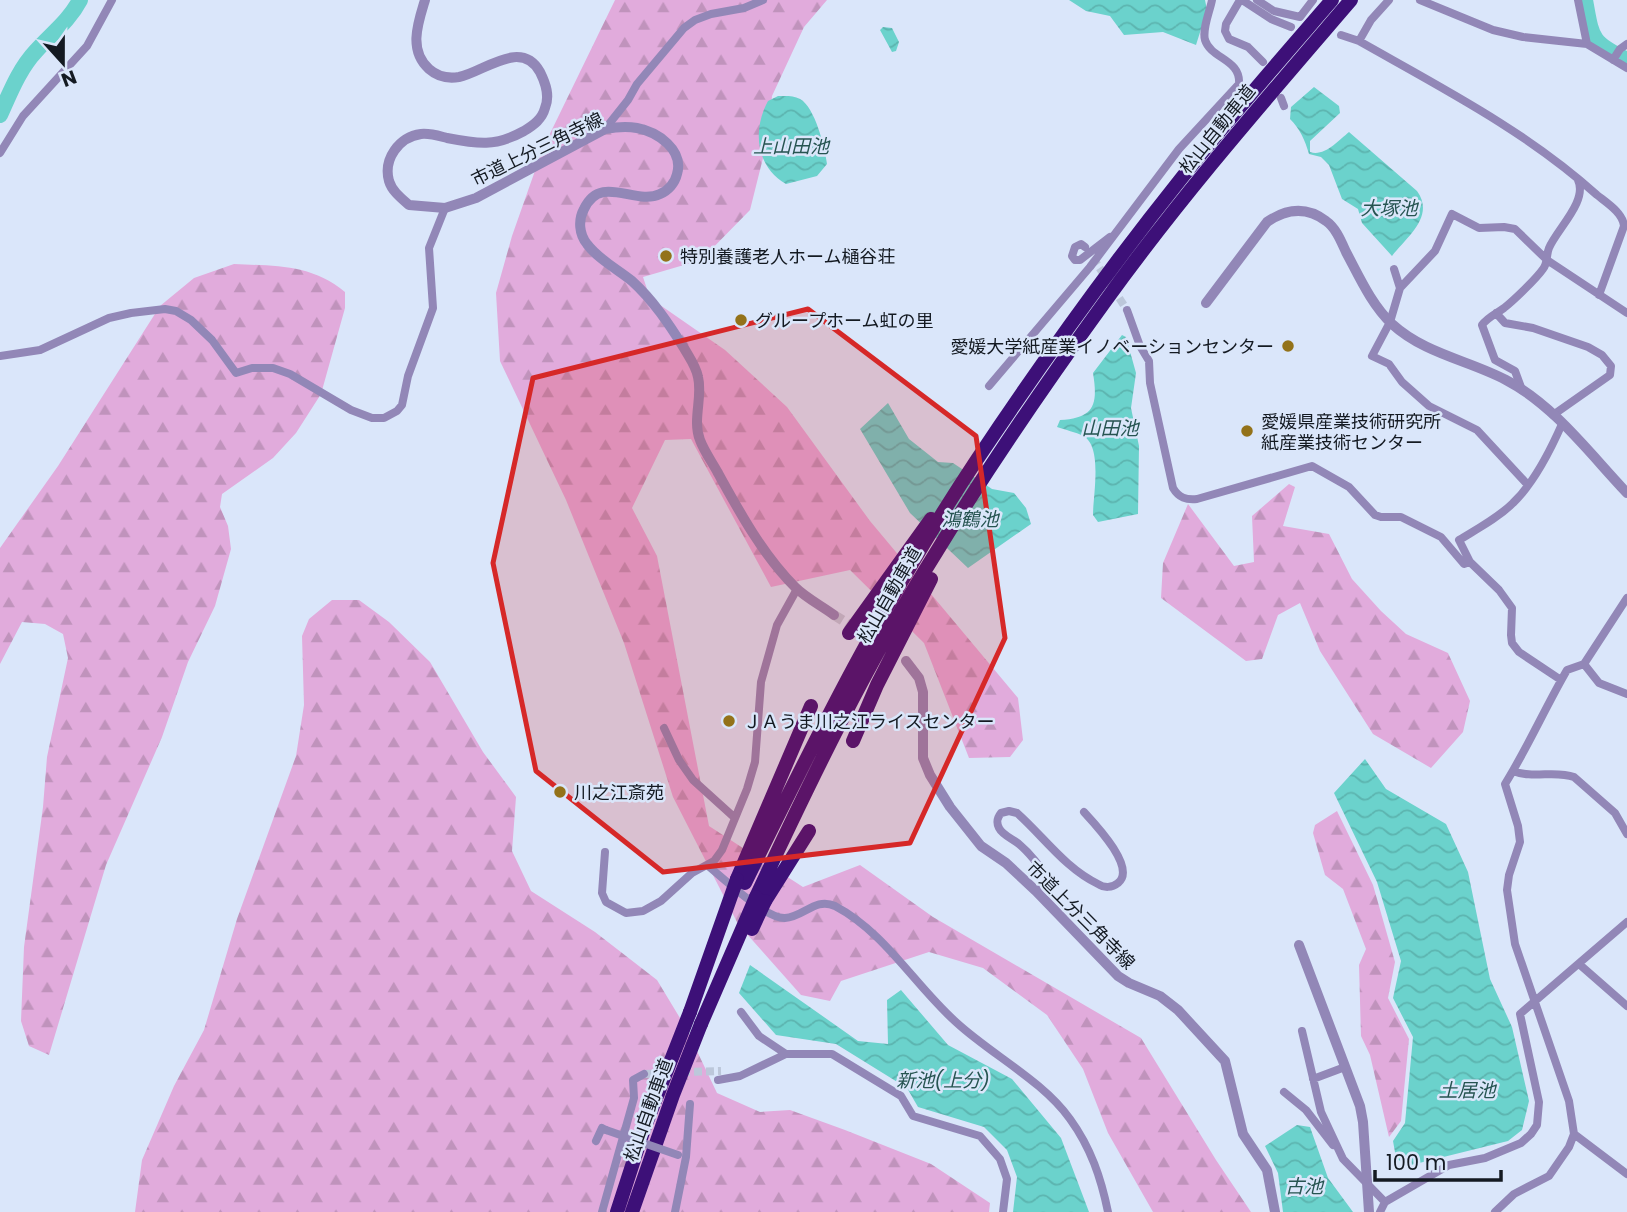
<svg xmlns="http://www.w3.org/2000/svg" width="1627" height="1212" viewBox="0 0 1627 1212" font-family="Poppins,'Noto Sans JP',sans-serif">
<style>
.forest{fill:url(#forest-firs)}
.water{fill:url(#water-waves)}
.lines{fill:none;stroke-linecap:round;stroke-linejoin:round}
.river{stroke:#6bd2cc;stroke-width:16}
.minor-tunnel{stroke:#bcc7da;stroke-width:8;stroke-dasharray:8 4;stroke-linecap:butt}
.tertiary-tunnel{stroke:#bcc7da;stroke-width:10;stroke-dasharray:10 5;stroke-linecap:butt}
.minor{stroke:#9287b7;stroke-width:8}
.tertiary{stroke:#9287b7;stroke-width:10}
.motorway{stroke:#3d1078;stroke-width:14}
.minor-bridge{stroke:#9287b7;stroke-width:8}
.motorway-bridge{stroke:#3d1078;stroke-width:14}
.marked{fill:#d62828;fill-opacity:0.2;stroke:#d62828;stroke-width:5;stroke-linejoin:round}
.poi-dot{fill:#937219;stroke:#dae6fa;stroke-width:2.5}
.labels{text-anchor:middle;dominant-baseline:central;stroke-width:5;stroke-linejoin:round;paint-order:stroke}
.street-label{font-size:18px;fill:#141a22;stroke:#dae6fa}
.poi-label{font-size:18px;fill:#141a22;stroke:#dae6fa;text-anchor:start}
.water-label{font-size:19px;font-style:italic;fill:#265451;stroke:#dae6fa}
</style>
<defs>
<pattern id="forest-firs" width="22" height="20" patternUnits="userSpaceOnUse" patternTransform="scale(1.75)"><rect width="22" height="20" fill="#e1abdc"/><path d="M5 1l3.5 6h-7zM16 11l3.5 6h-7z" fill="#c093bc"/></pattern>
<pattern id="water-waves" width="16" height="10" patternUnits="userSpaceOnUse" patternTransform="scale(1.75)"><rect width="16" height="10" fill="#6bd2cc"/><path d="M0 5q4-4 8 0t8 0" fill="none" stroke="#5cb4af"/></pattern>
</defs>
<rect width="100%" height="100%" fill="#dae6fa"/>
<!-- forest -->
<path class="forest" d="M615,0H827L804,27L772,96L768,138L750,210L701,260L643,277L650,298L725,350L787,407L870,521L1018,698L1023,740L1010,757L969,758L924,643L850,570L771,587L691,439L665,440L632,508L657,556L709,826L803,887L860,865L933,917L1141,1038L1216,1160L1251,1212H1153L1108,1133L1083,1069L1047,1015L983,968L929,952L841,981L830,1001L801,995L738,924L673,797L624,643L566,500L500,361L496,293L512,236L543,148Z
M234,264C276,266 311,264 345,292V308L321,394L296,433L273,458L222,494L220,507L228,526L231,549L215,606L188,662L162,737L106,865L49,1055L29,1046L21,1021L24,947L43,807L47,757L68,658L63,634L45,624L22,622L0,664V548L58,466L160,306L194,278Z
M1289,484L1295,487L1283,526L1329,534L1352,579L1381,611L1406,634L1448,653L1470,701L1463,732L1431,768L1373,734L1320,651L1300,603L1278,615L1262,659L1246,661L1161,598L1163,563L1188,504L1234,566L1254,562L1252,516Z
M332,600H359L389,622L430,662L483,752L516,797L512,851L531,891L595,932L657,980L686,1028L717,1093L760,1112L790,1110L845,1130L931,1164L990,1203L989,1212H135L142,1160L174,1086L204,1030L237,919L296,756L304,705L302,636L309,619Z
M1337,811L1373,885L1395,962L1388,998L1409,1039L1401,1121L1389,1137L1370,1055L1361,1036L1359,965L1366,949L1343,889L1325,875L1313,833L1315,825Z"/>
<!-- water -->
<path class="water" d="M1069,0H1205L1207,10L1196,45L1163,32L1124,35L1110,16L1086,11Z
M883,27L892,28L899,42L896,51L892,52L880,30Z
M1314,87L1339,106L1340,113L1310,141V152C1324,157 1338,141 1349,132L1417,191C1435,216 1408,236 1392,256L1362,223L1358,209L1342,199L1329,165L1321,157L1309,154C1305,140 1300,129 1290,119L1291,107Z
M778,96C784,96 793,95 800,99C815,107 825,148 827,164L817,176L786,184C756,167 752,130 768,101Z
M1122,335L1126,337L1136,373L1131,408L1139,446L1138,514L1098,522L1093,515C1093,495 1103,446 1083,436C1076,432 1065,430 1057,427L1060,420C1095,418 1098,404 1093,373Z
M888,403L909,439L938,462L953,463L992,489L1014,493L1026,508L1031,524L968,568L910,513L860,429Z
M1365,759L1386,789L1446,824L1468,872L1490,979L1512,1027L1529,1101L1522,1130L1508,1141L1407,1166L1396,1158L1393,1141L1405,1123L1413,1037L1393,998L1401,961L1377,882L1334,793Z
M750,965L858,1041L888,1044L887,1000L901,990L948,1045L1012,1079L1061,1138L1089,1212H1013L1017,1177L1007,1150L984,1127L918,1107L907,1088L836,1044L776,1035L739,993Z
M1297,1125L1310,1127L1328,1178L1353,1212H1283L1278,1173L1265,1146Z"/>
<g class="lines">
<!-- river -->
<path class="river" d="M1585,0C1592,38 1590,42 1627,60
M0,115C10,93 19,69 36,51C51,34 69,21 80,0"/>
<!-- minor-tunnel -->
<path class="minor-tunnel" d="M1093,258L1127,310
M682,1072L721,1071
M644,1074L669,1073"/>
<!-- tertiary-tunnel -->
<path class="tertiary-tunnel" d="M834,615L874,640"/>
<!-- minor -->
<path class="minor" d="M1240,0L1226,24L1225,31L1229,39L1248,47L1263,62
M1242,0L1271,19L1291,27
M1257,0L1274,11L1300,17L1313,0
M1420,0L1493,30L1523,37L1587,44L1627,68
M1578,0L1587,44
M1341,35L1359,41C1442,88 1526,131 1597,195C1607,203 1623,213 1624,226L1599,295
M1359,41L1371,20L1389,0
M1613,60L1620,49L1627,44
M1281,98L1284,106
M605,129L628,100L637,84L684,28L695,20L711,14L744,8L763,0
M0,153L23,116L87,46L112,0
M1085,247L1081,244L1075,247L1072,256L1075,260H1080L1110,237
M1394,269L1400,288L1390,322L1372,356L1389,364L1402,382L1429,406L1477,430L1527,484
M1400,288L1435,251L1452,214L1479,228L1504,227L1515,229L1547,260L1627,313
M1127,310L1140,346L1149,361L1150,383L1173,488C1179,498 1186,500 1197,499L1312,466L1349,487L1375,515L1381,517H1401L1441,537L1464,564L1470,562
M1496,313L1505,323L1533,328L1588,347L1602,355L1611,366L1610,375L1553,415
M0,356L40,350L109,318L131,313L165,309L176,311L191,320L212,340L236,373L252,368H273L290,374L351,410L372,418H384L397,411L402,405L408,376L433,308L429,248L445,208
M989,386L1090,267L1179,149L1239,84C1241,59 1211,59 1205,40C1202,29 1210,11 1212,0
M1522,390L1515,371L1495,360L1482,325C1488,317 1496,314 1504,308C1514,300 1536,279 1543,269C1548,263 1546,255 1549,248C1557,229 1588,201 1578,180
M1584,664L1599,683L1627,694
M1561,680L1519,652L1512,643L1511,635L1512,608L1499,590L1470,562L1459,540C1477,529 1498,518 1513,503C1533,484 1551,449 1562,424
M664,728L679,760L693,780L735,818
M1513,771C1533,779 1555,770 1574,777L1615,813L1627,834
M605,852L602,893L606,902L626,913L643,911L661,901L692,873L714,861L722,850L747,789L755,762L761,682L777,625L797,589
M707,865C723,878 766,919 785,918C804,917 815,897 835,906C886,933 915,986 957,1023C992,1055 1043,1081 1070,1119C1091,1148 1101,1178 1108,1212
M1036,891L1049,880C1040,867 1032,855 1020,845C1014,839 1003,836 999,828C996,822 997,818 1001,813L1009,811L1017,813C1044,837 1065,868 1098,884C1104,888 1112,888 1118,883C1137,868 1095,824 1084,812
M1579,964L1627,1006
M741,1012L759,1036L786,1054H832L901,1096L913,1116L980,1136L1000,1159L1007,1179L1003,1212
M1302,1031L1321,1112L1343,1159L1385,1202L1449,1165L1485,1158L1521,1143L1531,1134L1537,1125L1539,1102L1520,1014L1627,922
M1313,1079L1345,1067
M718,1080L740,1076L786,1054
M1284,1092L1306,1110L1333,1145
M1574,1134L1627,1174
M596,1141L602,1128L606,1130
M602,1212L634,1098L633,1080L644,1074
M675,1212L686,1157L690,1104
M1380,1212L1385,1202
M1495,1212L1514,1194L1549,1176L1569,1147L1574,1134L1569,1101L1515,944L1507,890L1509,875L1520,842L1518,826L1505,784C1528,747 1545,708 1567,670L1584,664L1627,598"/>
<!-- tertiary -->
<path class="tertiary" d="M425,0C418,23 408,50 429,69C438,77 447,79 459,77C484,72 521,38 540,72C546,84 550,96 545,108C542,119 534,125 524,131C495,147 478,144 447,138C439,136 430,133 421,134C399,137 383,159 389,181C392,191 401,198 409,205L445,208L476,198L605,129C616,127 626,126 637,128C658,132 684,150 677,174C675,183 668,191 660,194C635,206 601,173 584,209C578,220 579,234 587,244C598,259 617,269 632,281C653,300 669,324 684,348C689,357 696,366 698,377C703,397 692,420 700,440C704,451 712,462 718,473C740,513 763,555 795,587C806,598 822,606 834,615
M1206,303L1267,222C1286,209 1306,206 1326,221C1336,228 1341,241 1346,252C1359,276 1371,304 1392,324C1425,354 1468,360 1506,380C1554,405 1590,454 1627,493
M906,661L919,678L923,692V758L930,775L950,807L981,846L1006,863L1036,891L1118,976L1129,983L1160,996L1178,1010L1225,1061L1243,1134L1267,1170L1275,1212
M1299,945L1360,1106L1363,1122L1369,1212"/>
<!-- motorway -->
<path class="motorway" d="M849,633L931,519
M853,741L877,685L931,579
M737,879L811,706
M745,883C815,739 887,595 976,461C1040,365 1108,270 1180,180C1229,118 1281,59 1332,0
M756,897C811,779 868,661 937,551C989,466 1046,383 1104,303C1180,197 1266,99 1351,0
M765,901L809,831
M617,1212L644,1129L690,1012
M632,1212L673,1095L701,1024"/>
<!-- minor-bridge -->
<path class="minor-bridge" d="M606,1130L678,1155"/>
<!-- motorway-bridge -->
<path class="motorway-bridge" d="M752,929L765,901
M690,1012L737,879
M701,1024L756,897"/>
</g>
<!-- marked area -->
<path class="marked" d="M808,309L976,436L1005,638L910,843L663,872L536,771L493,563L533,378Z"/>
<!-- markers -->
<g class="poi-dot">
<circle cx="666" cy="256" r="7"/>
<circle cx="741" cy="320" r="7"/>
<circle cx="1288" cy="346" r="7"/>
<circle cx="1247" cy="431" r="7"/>
<circle cx="729" cy="721" r="7"/>
<circle cx="560" cy="792" r="7"/>
</g>
<g class="labels">
<!-- street labels -->
<g class="street-label">
<text transform="translate(1217 129) rotate(-51)">松山自動車道</text>
<text transform="translate(537 149) rotate(-26)">市道上分三角寺線</text>
<text transform="translate(889 595) rotate(-60)">松山自動車道</text>
<text transform="translate(1081 915) rotate(45)">市道上分三角寺線</text>
<text transform="translate(648 1110) rotate(-70)">松山自動車道</text>
</g>
<!-- poi labels -->
<g class="poi-label">
<text x="680" y="256">特別養護老人ホーム樋谷荘</text>
<text x="755" y="320">グループホーム虹の里</text>
<text x="1274" y="346" text-anchor="end">愛媛大学紙産業イノベーションセンター</text>
<text x="1261" y="421">愛媛県産業技術研究所<tspan x="1261" dy="21">紙産業技術センター</tspan></text>
<text x="743" y="721">ＪＡうま川之江ライスセンター</text>
<text x="574" y="792">川之江斎苑</text>
</g>
<!-- water labels -->
<g class="water-label">
<text x="791" y="146">上山田池</text>
<text x="1389" y="208">大塚池</text>
<text x="1110" y="428">山田池</text>
<text x="970" y="519">鴻鶴池</text>
<text x="943" y="1080">新池(上分)</text>
<text x="1467" y="1090">土居池</text>
<text x="1304" y="1186">古池</text>
</g>
</g>
<!-- north arrow -->
<g transform="translate(63 63) rotate(159)" stroke="#dae6fa" stroke-width="5" paint-order="stroke">
<path d="M0-5L12 26L0 18L-12 26Z" fill="#141a22"/>
<text y="-10" font-size="19" font-weight="bold" text-anchor="middle" fill="#141a22">N</text>
</g>
<!-- scale -->
<path d="M1375 1170v10h126v-10" fill="none" stroke="#141a22" stroke-width="3.5"/>
<text x="1386" y="1170" font-size="21" fill="#141a22" stroke="#dae6fa" stroke-width="5" paint-order="stroke">100 m</text>
</svg>
